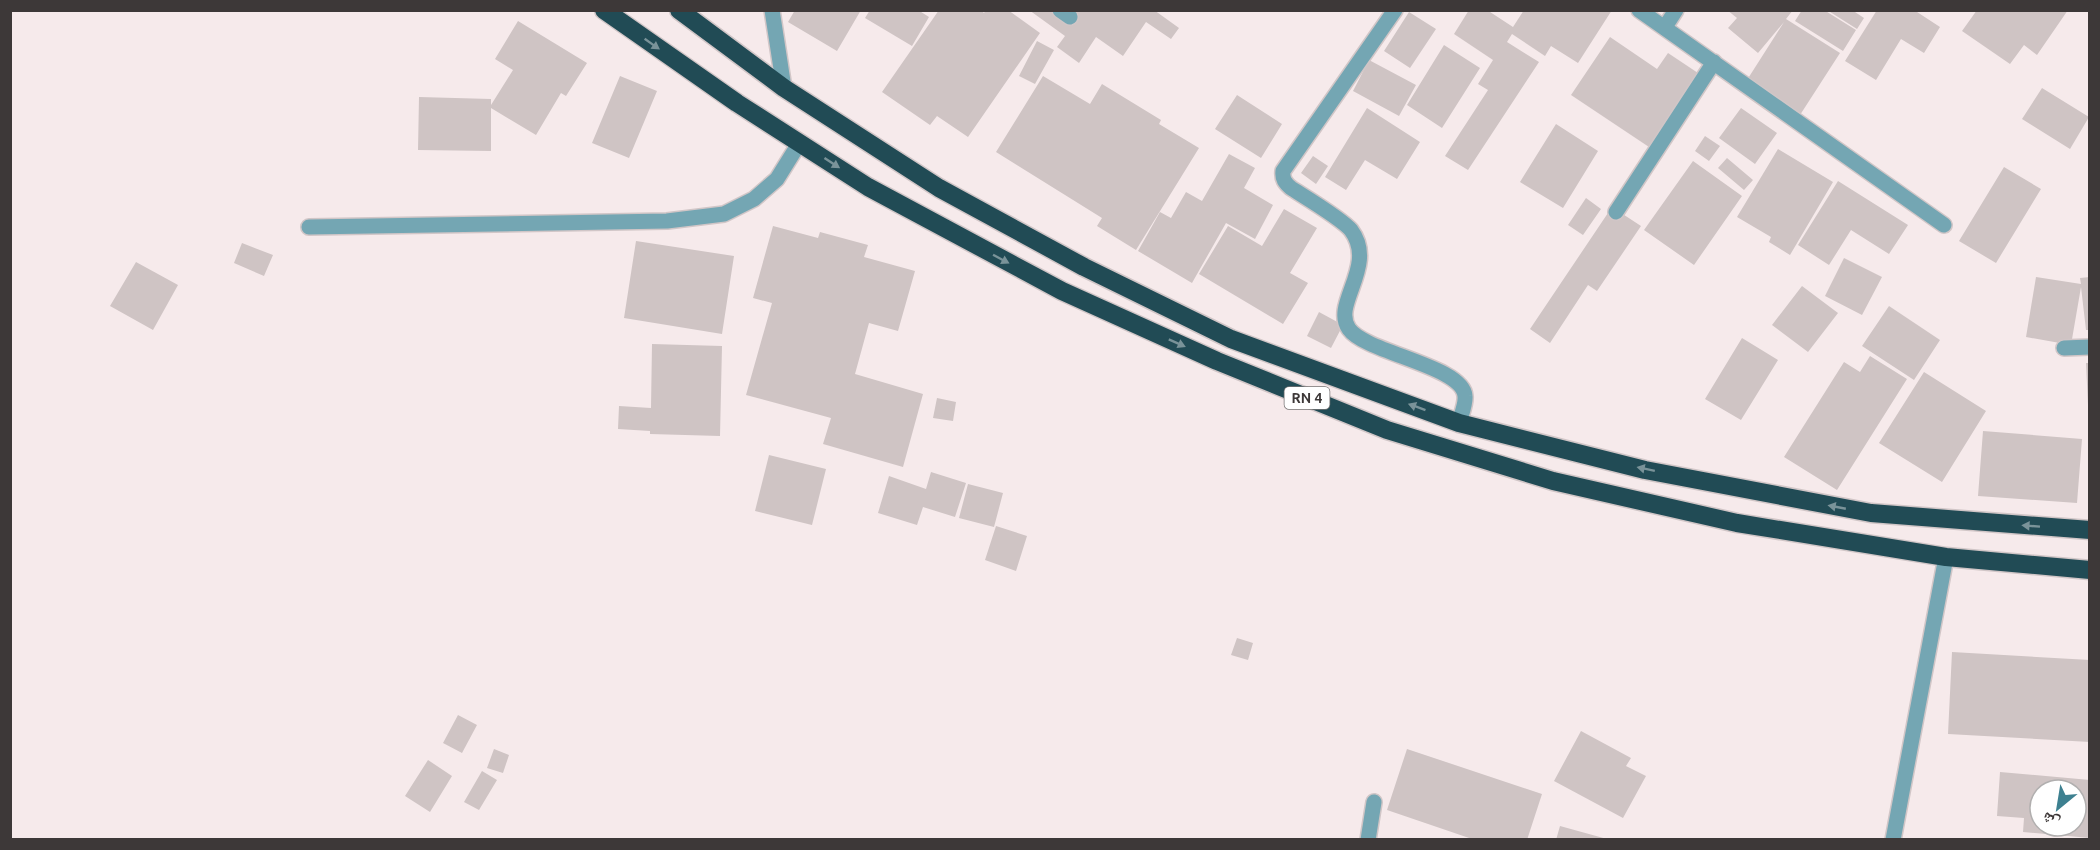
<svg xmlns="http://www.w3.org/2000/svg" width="2100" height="850" viewBox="0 0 2100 850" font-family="Ubuntu,'Noto Naskh Arabic',sans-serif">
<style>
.building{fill:#cfc4c4;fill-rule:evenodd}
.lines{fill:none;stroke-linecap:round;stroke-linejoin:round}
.minor-casing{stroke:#d1c6c7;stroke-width:18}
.highway-casing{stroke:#d1c6c7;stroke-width:21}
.minor{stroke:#74a6b3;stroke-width:15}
.highway{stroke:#214b55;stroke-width:18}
.oneway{fill:#7a9399}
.labels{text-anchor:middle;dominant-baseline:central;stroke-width:6;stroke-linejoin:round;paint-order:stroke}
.shield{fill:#fff;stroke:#777474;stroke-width:1.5}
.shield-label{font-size:14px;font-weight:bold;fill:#3d3838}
</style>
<rect width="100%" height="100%" fill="#f6eaeb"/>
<!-- building -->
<path class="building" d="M795,10H861L837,51L788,22Z
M870,10H918L929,17L912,46L865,18Z
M939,10H981L984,13L986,10H1008L1040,33L968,137L937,116L930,125L882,92Z
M1029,10H1154L1179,28L1171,39L1146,22L1123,56L1096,37L1079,63L1057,47L1065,36Z
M1469,10H1487L1513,27L1524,10H1612L1578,63L1551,46L1545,56L1512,34L1507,42L1539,62L1468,170L1445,156L1488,90L1478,84L1493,60L1454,34Z
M1727,10H1793L1786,19L1840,53L1800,115L1747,80L1784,22L1758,53L1728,28L1737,18Z
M1802,10H1824L1856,30L1843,51L1795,21Z
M1827,10H1852L1864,18L1857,29Z
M1877,10H1914L1940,27L1924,53L1901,39L1876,80L1845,61Z
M1977,10H2068L2037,55L2024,45L2010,64L1962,31Z
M1409,12L1436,29L1410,68L1384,51Z
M518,21L587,63L566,96L561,93L536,135L491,108V151L418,150L419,97L491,99V105L513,70L495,59Z
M1610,37L1657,69L1668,53L1701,75L1652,149L1571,95Z
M1037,41L1054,50L1035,84L1019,76Z
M1444,45L1480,68L1442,128L1407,105Z
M1369,60L1416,85L1399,116L1353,91Z
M620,76L657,91L629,158L592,143Z
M1043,76L1090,104L1102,84L1161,120L1159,124L1199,148L1136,250L1097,226L1102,218L996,152Z
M2042,88L2089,117L2070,149L2022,119Z
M1237,95L1282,124L1261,158L1215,129Z
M1367,108L1420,142L1397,179L1365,160L1346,190L1325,177Z
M1741,108L1777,133L1755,164L1719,138Z
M1556,124L1598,151L1563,208L1520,182Z
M1705,136L1720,146L1709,161L1695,151Z
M1778,149L1833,182L1790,255L1769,242L1771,237L1737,217Z
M1229,154L1255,168L1244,188L1273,205L1255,239L1226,223L1192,283L1138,251L1160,212L1171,218L1186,192L1202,201Z
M1313,156L1328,166L1316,184L1301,173Z
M1727,158L1753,180L1744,190L1718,168Z
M1693,161L1742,196L1694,265L1644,230Z
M2004,167L2041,189L1996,263L1959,241Z
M1838,181L1908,225L1889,254L1851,230L1829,265L1798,245Z
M1586,198L1601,209L1583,235L1568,225Z
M1612,207L1641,226L1597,291L1588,285L1550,343L1530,329Z
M1284,209L1317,228L1290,273L1308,283L1283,324L1199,274L1228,226L1262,246Z
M773,226L818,238L820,232L868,245L864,257L915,271L898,331L869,323L855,374L923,394L903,467L823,444L831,418L746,395L772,303L753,298Z
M636,241L734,256L722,334L624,318Z
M242,243L273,255L264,276L234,263Z
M1844,258L1882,277L1862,315L1825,296Z
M136,262L178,285L153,330L110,306Z
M2036,277L2081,284L2080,278L2090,277V330H2086L2081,287L2071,345L2026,337Z
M1802,286L1838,313L1808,352L1772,325Z
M1889,306L1940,340L1914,380L1862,346Z
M1319,312L1343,325L1331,348L1307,336Z
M1742,338L1778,360L1741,420L1705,399Z
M652,344L722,346L720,436L650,434V431L618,429L619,406L651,408Z
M1870,356L1907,379L1837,490L1784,457L1844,362L1860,372Z
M2086,363H2090V405H2088Z
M1924,372L1986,411L1942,482L1879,443Z
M937,398L956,402L953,421L933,418Z
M1983,431L2082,439L2077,503L1978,496Z
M769,455L826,469L812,525L755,511Z
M931,472L966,483L955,517L923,507L917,525L878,513L889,476L926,489Z
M968,484L1003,493L994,527L959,518Z
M996,526L1027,536L1016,571L985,560Z
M1237,638L1253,643L1248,660L1231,655Z
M1952,652L2090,660V742L1948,734Z
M458,715L477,725L462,753L443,743Z
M1581,731L1631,758L1626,766L1646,776L1623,818L1554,781Z
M494,749L509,755L503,773L487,768Z
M1407,749L1542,794L1527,840H1475L1387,810Z
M428,760L452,776L430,812L405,796Z
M482,771L497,780L479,810L464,802Z
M2000,772L2090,780V838L2023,832L2024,818L1997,816ZM2040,790H2076V826H2040Z
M1560,826L1607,839V840H1556Z"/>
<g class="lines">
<!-- minor casing -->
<g class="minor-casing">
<path id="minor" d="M772,10L784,88
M1060,10L1070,17
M1395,10L1283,171C1282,179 1285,183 1291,188C1305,197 1342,219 1351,230C1378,266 1331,304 1349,329C1366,353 1463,366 1465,396C1466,404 1461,415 1459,423
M1639,10L1944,225
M1665,27L1676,10
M1616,212L1714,62
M309,227L667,221L724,214L754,199L777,179L800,142
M2064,348L2090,347
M1368,840L1374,802
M1893,840L1946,557"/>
</g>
<!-- highway casing -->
<g class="highway-casing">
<path id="highway" d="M604,10L737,103L868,187L1062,291L1217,361L1387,430L1553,481L1737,523L1946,557L2090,570
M679,10L784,88L939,188L1084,267L1231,339L1459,423L1645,470L1871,513L2090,530"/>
</g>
<!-- minor -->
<use href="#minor" class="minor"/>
<!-- highway -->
<use href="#highway" class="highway"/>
</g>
<!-- one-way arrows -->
<defs><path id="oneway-solid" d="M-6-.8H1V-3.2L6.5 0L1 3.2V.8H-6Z" transform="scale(1.5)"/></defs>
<g class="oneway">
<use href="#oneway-solid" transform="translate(652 44) rotate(35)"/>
<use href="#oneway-solid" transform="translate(832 163) rotate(33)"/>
<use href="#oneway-solid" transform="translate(1001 259) rotate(28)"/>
<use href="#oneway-solid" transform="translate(1177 343) rotate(24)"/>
<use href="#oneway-solid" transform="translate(1417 407) rotate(-160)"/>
<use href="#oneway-solid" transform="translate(1646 469) rotate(-168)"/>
<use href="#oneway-solid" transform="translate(1837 507) rotate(-169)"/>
<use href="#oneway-solid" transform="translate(2031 526) rotate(-176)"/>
</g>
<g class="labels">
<!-- shield labels -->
<rect class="shield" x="1284.5" y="387" width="45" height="22" rx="4.5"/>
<g class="shield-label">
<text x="1307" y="398">RN 4</text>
</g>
</g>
<!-- border -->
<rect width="2100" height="850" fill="none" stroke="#3d3838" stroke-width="24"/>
<!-- north arrow -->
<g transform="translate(2058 808) rotate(210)"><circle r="28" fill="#ffffff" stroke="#b1afaf" stroke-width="1.5"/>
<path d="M0-4.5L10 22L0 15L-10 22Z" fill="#3d8090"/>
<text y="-9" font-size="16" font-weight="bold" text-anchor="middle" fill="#3d3838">ش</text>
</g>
</svg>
